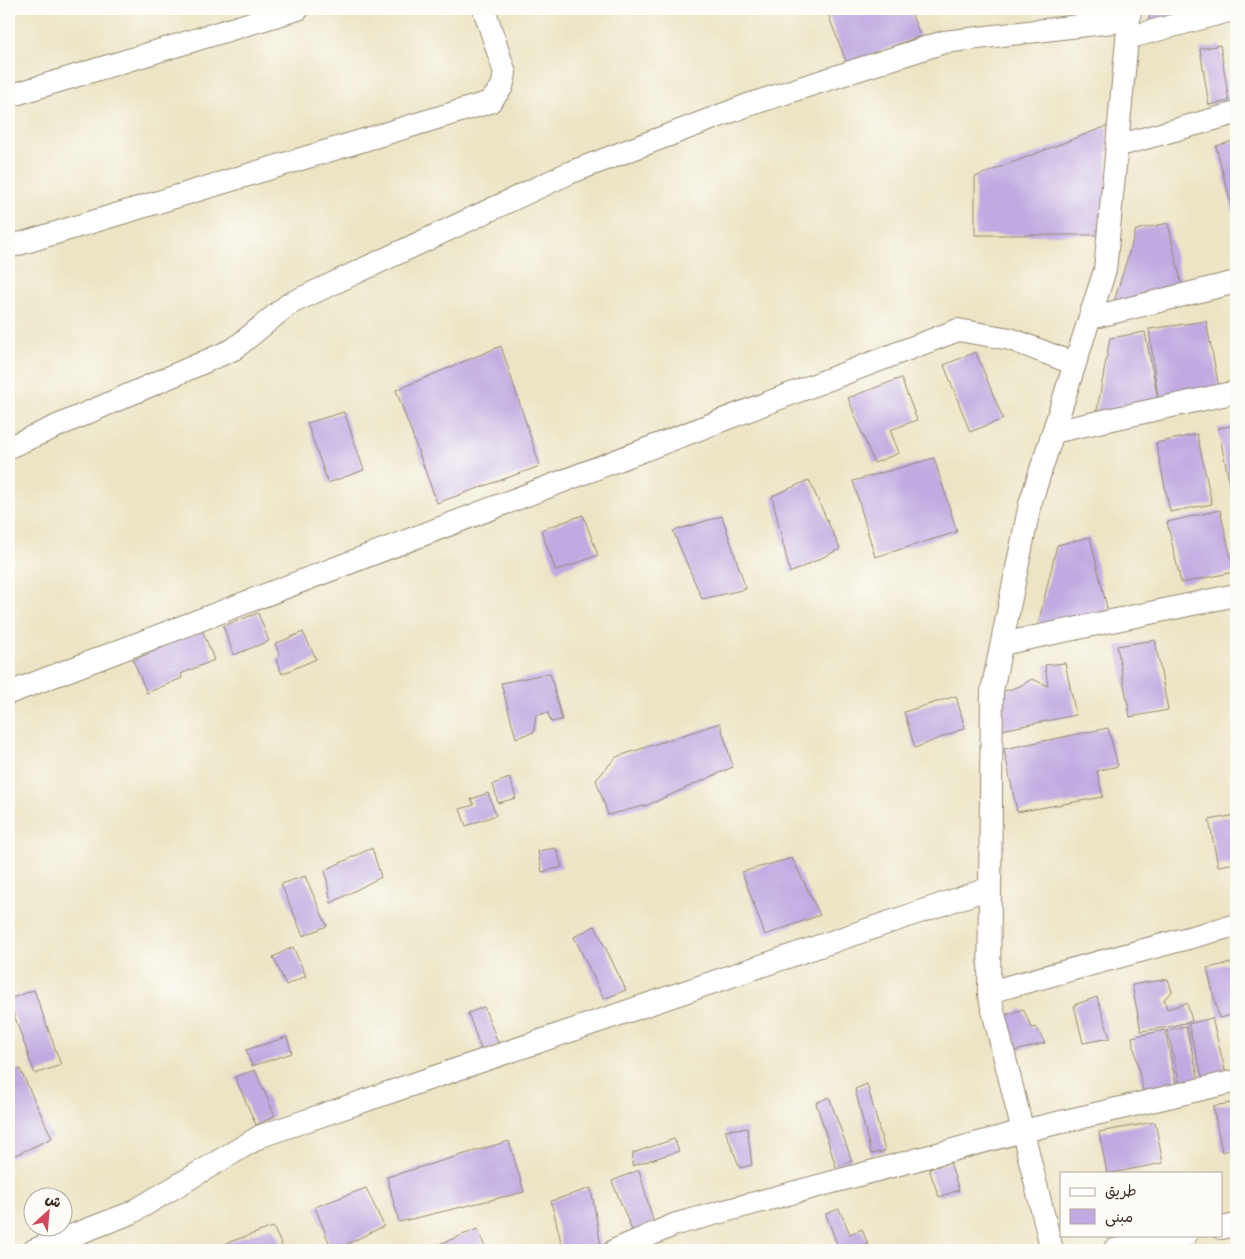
<svg xmlns="http://www.w3.org/2000/svg" width="1245" height="1259" viewBox="0 0 1245 1259" font-family="Mali,'Playpen Sans Arabic',sans-serif">
<style>
.building{fill:#c0aae1}
.lines{fill:none;stroke-linecap:round;stroke-linejoin:round}
.minor-casing{stroke:#948771;stroke-width:24}
.minor{stroke:#fff;stroke-width:22}
</style>
<rect width="100%" height="100%" fill="#fdfcf7"/>
<filter id="ink" filterUnits="userSpaceOnUse"><feTurbulence type="fractalNoise" baseFrequency=".02" numOctaves="2"/><feDisplacementMap in="SourceGraphic" scale="10" xChannelSelector="R" yChannelSelector="G"/><feConvolveMatrix kernelMatrix="1 2 1 2 8 2 1 2 1" color-interpolation-filters="sRGB"/></filter>
<filter id="wash" filterUnits="userSpaceOnUse"><feTurbulence type="fractalNoise" baseFrequency=".0096" numOctaves="4" result="noise"/><feDisplacementMap in="SourceGraphic" scale="20" xChannelSelector="R" yChannelSelector="G"/><feGaussianBlur stdDeviation="1.12" result="paint"/><feColorMatrix in="noise" values="0 0 0 0 0 0 0 0 0 0 0 0 0 0 0 0 0 1.4 0 .05"/><feComposite in="paint" operator="in"/></filter>
<g filter="url(#wash)">
<rect width="100%" height="100%" fill="#ece4c4"/>
<g id="blocks">
<!-- building -->
<path class="building" d="M826,9H910L920,36L847,64Z
M1150,9H1208L1149,26Z
M1220,45L1229,101L1209,105L1200,49Z
M1107,126L1108,235H975V177Z
M1236,140V209L1233,212L1216,146Z
M1168,223L1183,291L1113,305L1136,230Z
M1206,321L1220,392L1096,416L1110,338L1145,332L1158,399L1149,329Z
M501,346L540,466L437,503L396,390Z
M976,352L1003,419L970,432L944,365Z
M901,378L917,420L890,430L899,453L874,463L848,398Z
M344,412L364,470L328,483L307,423Z
M1236,425V499L1233,500L1218,428Z
M1197,434L1212,504L1170,512L1156,443Z
M934,458L957,532L875,557L853,481Z
M809,480L840,549L790,573L772,496Z
M1220,510L1234,572L1181,583L1167,522Z
M583,515L598,555L556,571L541,530Z
M722,516L746,589L702,599L673,531Z
M1090,537L1108,612L1037,629L1057,545Z
M258,613L269,641L234,655L223,626Z
M200,624L214,660L181,674L182,678L147,693L133,660L169,645L165,636Z
M303,632L316,659L282,674L276,660L280,656L275,644Z
M1155,640L1168,710L1130,717L1117,646Z
M1065,663L1076,715L1002,730V692L1020,686L1032,679L1048,686L1045,665Z
M550,673L562,720L551,722L548,713L536,715L534,732L516,738L501,683Z
M956,696L965,728L915,748L904,712Z
M720,723L733,767L648,805L608,815L596,780L616,757Z
M1108,728L1118,766L1097,771L1103,797L1017,812L1004,749Z
M510,778L516,798L498,803L493,784Z
M488,793L496,815L466,826L460,809L474,805L471,799Z
M1236,815V863L1218,866L1209,820Z
M372,848L381,877L331,903L325,870Z
M556,848L562,867L542,872L538,851Z
M792,858L820,915L765,935L742,872Z
M305,876L327,926L303,936L281,884Z
M595,926L626,990L604,999L574,937Z
M293,947L306,976L286,985L273,957Z
M1236,962V1014L1219,1018L1207,968Z
M1168,979L1172,992L1164,999L1167,1009L1187,1003L1192,1021L1169,1027L1141,1031L1132,985Z
M34,990L61,1065L35,1074L9,1001V999Z
M1097,997L1110,1038L1083,1043L1074,1005Z
M484,1007L499,1045L482,1052L468,1013Z
M1023,1009L1032,1028L1036,1027L1045,1043L1011,1052L990,1021Z
M1212,1018L1226,1074L1203,1079L1188,1024Z
M1186,1026L1199,1080L1180,1084L1167,1030Z
M1165,1030L1176,1084L1143,1091L1132,1037Z
M287,1037L292,1053L252,1066L246,1050Z
M20,1069L52,1138L9,1158V1075Z
M255,1070L275,1116L256,1125L235,1077Z
M867,1084L885,1151L871,1154L855,1089Z
M829,1097L852,1161L836,1167L816,1103Z
M1231,1103L1236,1125V1148L1222,1152L1213,1106Z
M1155,1122L1163,1163L1112,1173H1107L1099,1132Z
M747,1128L752,1165L740,1168L725,1130Z
M674,1139L679,1151L632,1166L633,1153Z
M509,1141L524,1192L399,1222L387,1177Z
M950,1162L959,1190L939,1197L929,1169Z
M639,1170L654,1224L633,1233L612,1181Z
M366,1188L384,1226L335,1250H332L315,1207Z
M591,1188L601,1246L589,1250H563L551,1201Z
M839,1209L850,1234L862,1229L868,1245L854,1250H839L826,1214Z
M273,1227L284,1250H206Z
M478,1229L486,1250H424Z"/>
</g>
</g>
<g filter="url(#ink)">
<use href="#blocks" fill-opacity="0" stroke="#948771" stroke-width="1"/>
<g class="lines">
<!-- minor casing -->
<g class="minor-casing">
<path id="minor" d="M1127,38L1236,9
M9,96L298,9
M1117,146L1236,113
M9,247L490,102L502,87L505,73L484,9
M1090,318L1236,282
M1053,432L1236,392
M9,447L234,349L289,304L569,173L748,105L944,42L1129,20
M1002,644L1236,595
M9,693L958,330L1010,339L1075,364
M989,992L1236,925
M1221,1228L1236,1225
M34,1250L131,1213L261,1136L990,888
M615,1250L676,1224L1023,1131L1236,1081
M1052,1250L989,994L992,691L1030,504L1105,270L1130,9
M1114,1250L1186,1235"/>
</g>
<!-- minor -->
<use href="#minor" class="minor"/>
</g>
</g>
<!-- margin -->
<rect width="1245" height="1259" fill="none" stroke="#fdfcf7" stroke-width="30"/>
<!-- legend -->
<rect x="1060" y="1172" width="162" height="65" fill="#fdfcf7" stroke="#afa8a0"/>
<rect x="1070" y="1188" width="25" height="8" fill="#ffffff" stroke="#afa8a0"/>
<text x="1105" y="1196" font-size="15" fill="#3b2a1e">طريق</text>
<rect x="1070" y="1209" width="25" height="15" fill="#c0aae1" stroke="#afa8a0"/>
<text x="1105" y="1222" font-size="15" fill="#3b2a1e">مبنى</text>
<!-- north arrow -->
<g transform="translate(48 1212) rotate(26)"><circle r="24" fill="#fdfcf7" stroke="#afa8a0"/>
<path d="M0-4L9 19L0 12L-9 19Z" fill="#d1495b"/>
<text y="-8" font-size="14" font-weight="bold" text-anchor="middle" fill="#3b2a1e">ش</text>
</g>
</svg>
